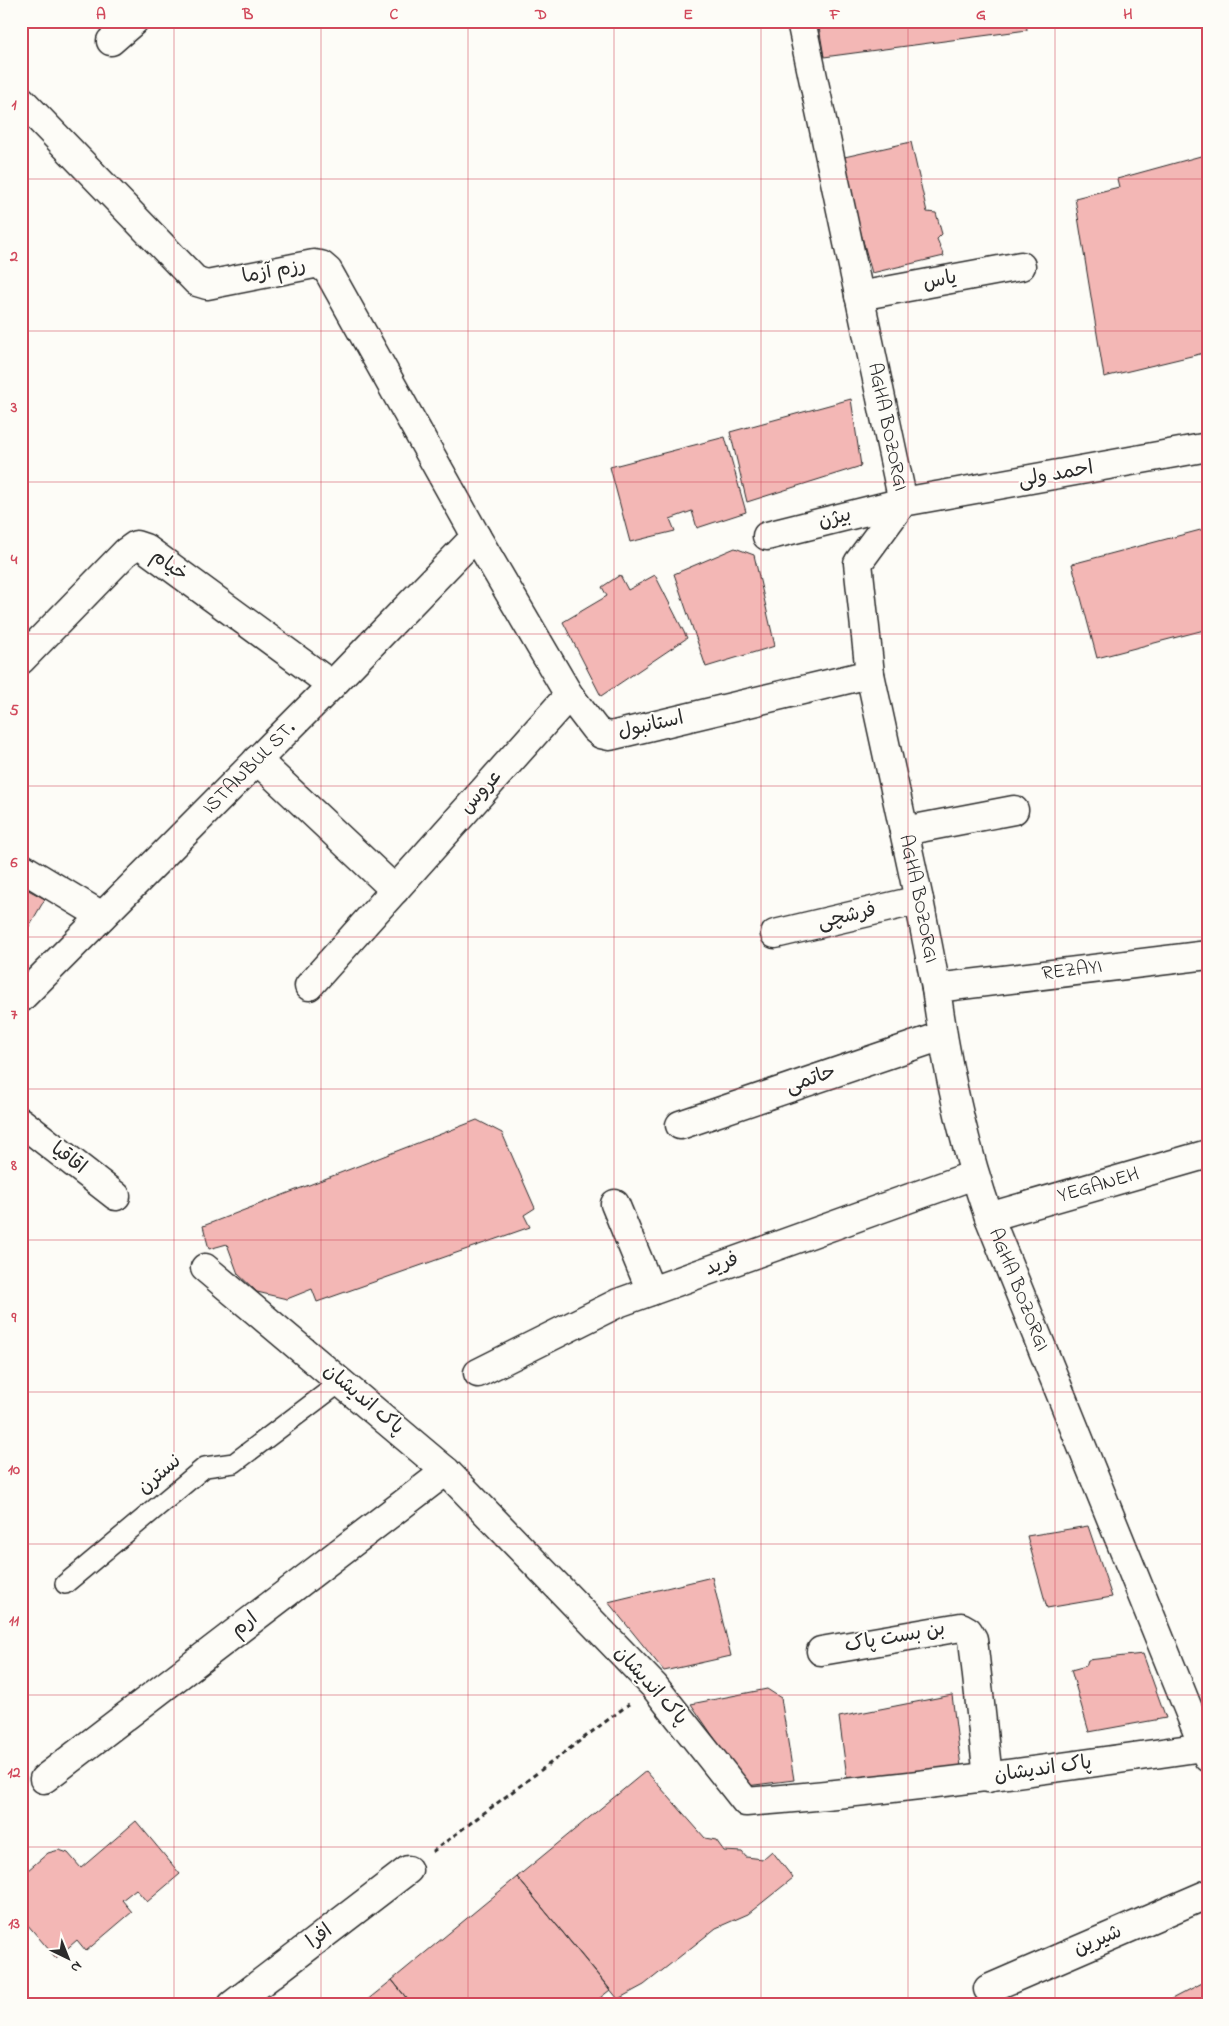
<svg xmlns="http://www.w3.org/2000/svg" width="1229" height="2026" viewBox="0 0 1229 2026" font-family="'Indie Flower','Playpen Sans Arabic',sans-serif">
<style>
.building{fill:#f3b7b5;stroke:#2b2b2b}
.lines{fill:none;stroke-linecap:round;stroke-linejoin:round}
.lane-casing{stroke:#2b2b2b;stroke-width:22}
.street-casing{stroke:#2b2b2b;stroke-width:31}
.secondary-casing{stroke:#2b2b2b;stroke-width:31}
.path{stroke:#2b2b2b;stroke-width:3;stroke-dasharray:5 4;stroke-linecap:butt}
.lane{stroke:#fdfcf7;stroke-width:19}
.street{stroke:#fdfcf7;stroke-width:28}
.secondary{stroke:#fdfcf7;stroke-width:28}
.grid{fill:none;stroke:#d1495b;stroke-width:1;stroke-opacity:0.55}
.labels{text-anchor:middle;dominant-baseline:central;stroke-width:4.5;stroke-linejoin:round;paint-order:stroke}
.street-label{font-size:20px;fill:#2b2b2b;stroke:#fdfcf7}
.neatline{fill:none;stroke:#d1495b;stroke-width:2}
.grid-label{font-size:16px;text-anchor:middle;font-weight:bold;fill:#d1495b}
</style>
<rect width="100%" height="100%" fill="#fdfcf7"/>
<filter id="ink" filterUnits="userSpaceOnUse"><feTurbulence type="fractalNoise" baseFrequency=".02" numOctaves="2"/><feDisplacementMap in="SourceGraphic" scale="10" xChannelSelector="R" yChannelSelector="G"/><feConvolveMatrix kernelMatrix="1 2 1 2 8 2 1 2 1" color-interpolation-filters="sRGB"/></filter>
<g filter="url(#ink)">
<!-- building -->
<path class="building" d="M818,21H1026L1027,30L824,57Z
M911,142L927,212L936,213L942,234L937,239L944,256L872,273L840,158Z
M1208,154V352L1104,377L1075,198L1119,187L1117,179Z
M851,399L861,466L747,502L730,432Z
M725,437L746,512L697,528L692,511L670,519L675,531L630,542L610,467Z
M1208,528V629L1097,658L1072,564Z
M735,548L754,555L775,646L706,667L674,574Z
M620,575L628,590L655,575L687,638L601,696L563,622L607,596L602,587Z
M21,886L45,899L21,940Z
M477,1120L502,1133L535,1208L524,1215L530,1227L317,1302L312,1289L287,1299L257,1292L238,1274L227,1244L209,1249L203,1226Z
M1088,1526L1112,1597L1047,1608L1027,1536Z
M712,1577L731,1656L664,1671L608,1602Z
M1143,1654L1166,1718L1089,1732L1071,1670L1086,1666L1088,1660Z
M767,1689L781,1698L794,1780L747,1786L691,1704Z
M952,1695L961,1767L848,1785L839,1717Z
M646,1771L705,1838L716,1840L724,1851L742,1852L746,1857L763,1859L772,1851L793,1878L748,1914L716,1928L644,1985L618,1999L517,1877Z
M136,1821L180,1874L147,1902L136,1889L122,1900L132,1912L86,1951L77,1940L56,1958L21,1917V1876L48,1853L59,1850L68,1853L81,1868Z
M517,1877L610,1990L591,2005H412L392,1980Z
M392,1980L412,2005H361Z
M1208,1980V2005H1160Z"/>
<g class="lines">
<!-- lane casing -->
<g class="lane-casing">
<path id="lane" d="M65,1584L205,1467L234,1463L342,1381"/>
</g>
<!-- street casing -->
<g class="street-casing">
<g id="street">
<path id="s1" d="M801,21L903,502L858,563L870,674L919,900L936,988"/>
<path d="M111,41L134,21"/>
<path d="M21,100L197,282L207,285L314,264L321,265L328,271L476,536L569,695L595,729L601,734L610,736L870,674"/>
<path d="M859,296L1021,266"/>
<path d="M767,536L903,502L1208,447"/>
<path d="M21,660L126,552L136,545L145,548L332,685"/>
<path d="M257,760L395,890"/>
<path d="M904,831L1014,810"/>
<path d="M21,867L102,916"/>
<path d="M775,934L919,900"/>
<path d="M309,986L569,695"/>
<path id="s2" d="M21,998L332,685L476,536"/>
<path d="M21,1122L116,1196"/>
<path d="M680,1125L942,1036"/>
<path d="M615,1204L651,1291"/>
<path id="s3" d="M989,1217L1208,1154"/>
<path d="M205,1268L446,1471L654,1686L746,1802C899,1790 1051,1769 1203,1747"/>
<path d="M478,1373L618,1303L974,1175"/>
<path d="M821,1651L961,1627L968,1631L973,1639L988,1778"/>
<path d="M44,1779L446,1471"/>
<path d="M988,1989L1208,1894"/>
<path d="M232,2005L408,1870"/>
</g>
</g>
<!-- secondary casing -->
<g class="secondary-casing">
<g id="secondary">
<path id="s4" d="M1208,955L936,988C946,1065 963,1143 989,1217L1208,1758"/>
</g>
</g>
<!-- path -->
<path class="path" d="M432,1852L629,1704"/>
<!-- lane -->
<use href="#lane" class="lane"/>
<!-- street -->
<use href="#street" class="street"/>
<!-- secondary -->
<use href="#secondary" class="secondary"/>
</g>
</g>
<!-- grid -->
<path class="grid" d="M174,21V2005M321,21V2005M468,21V2005M614,21V2005M761,21V2005M908,21V2005M1055,21V2005M21,179H1208M21,331H1208M21,482H1208M21,634H1208M21,786H1208M21,937H1208M21,1089H1208M21,1240H1208M21,1392H1208M21,1544H1208M21,1695H1208M21,1847H1208"/>
<g class="labels">
<!-- street labels -->
<g class="street-label">
<text transform="translate(274 272) rotate(-11)">رزم آزما</text>
<text transform="translate(940 281) rotate(-11)">یاس</text>
<text stroke="none"><textPath href="#s1" startOffset="415">AGHA BOZORGI</textPath></text>
<text transform="translate(1056 475) rotate(-10)">احمد ولی</text>
<text transform="translate(835 519) rotate(-14)">بیژن</text>
<text transform="translate(169 566) rotate(36)">خیام</text>
<text transform="translate(651 726) rotate(-13)">استانبول</text>
<text stroke="none"><textPath href="#s2" startOffset="324">ISTANBUL ST.</textPath></text>
<text transform="translate(482 792) rotate(-48)">عروس</text>
<text stroke="none"><textPath href="#s1" startOffset="909">AGHA BOZORGI</textPath></text>
<text transform="translate(847 917) rotate(-13)">فرشچی</text>
<text transform="translate(1072 971) rotate(-7)">REZAYI</text>
<text transform="translate(811 1080) rotate(-19)">حاتمی</text>
<text transform="translate(68 1159) rotate(38)">اقاقیا</text>
<text stroke="none"><textPath href="#s3" startOffset="114">YEGANEH</textPath></text>
<text transform="translate(722 1265) rotate(-20)">فرید</text>
<text stroke="none"><textPath href="#s4" startOffset="588">AGHA BOZORGI</textPath></text>
<text transform="translate(363 1400) rotate(40)">پاک اندیشان</text>
<text transform="translate(160 1475) rotate(-40)">نسترن</text>
<text transform="translate(245 1625) rotate(-38)">ارم</text>
<text transform="translate(895 1638) rotate(-10)">بن بست پاک</text>
<text transform="translate(650 1686) rotate(48)">پاک اندیشان</text>
<text transform="translate(1043 1770) rotate(-8)">پاک اندیشان</text>
<text transform="translate(320 1937) rotate(-37)">افرا</text>
<text transform="translate(1098 1941) rotate(-23)">شیرین</text>
</g>
</g>
<!-- margin -->
<rect width="1229" height="2026" fill="none" stroke="#fdfcf7" stroke-width="55"/>
<!-- north arrow -->
<g transform="translate(68 1958) rotate(137)" stroke="#fdfcf7" stroke-width="4" paint-order="stroke">
<path d="M0-4L9 19L0 12L-9 19Z" fill="#2b2b2b"/>
<text y="-8" font-size="14" font-weight="bold" text-anchor="middle" fill="#2b2b2b">N</text>
</g>
<rect x="28" y="28" width="1174" height="1970" class="neatline"/>
<g class="grid-label">
<text x="101" y="19">A</text>
<text x="248" y="19">B</text>
<text x="394" y="19">C</text>
<text x="541" y="19">D</text>
<text x="688" y="19">E</text>
<text x="835" y="19">F</text>
<text x="981" y="19">G</text>
<text x="1128" y="19">H</text>
<text x="14" y="109">1</text>
<text x="14" y="261">2</text>
<text x="14" y="412">3</text>
<text x="14" y="564">4</text>
<text x="14" y="715">5</text>
<text x="14" y="867">6</text>
<text x="14" y="1019">7</text>
<text x="14" y="1170">8</text>
<text x="14" y="1322">9</text>
<text x="14" y="1474">10</text>
<text x="14" y="1625">11</text>
<text x="14" y="1777">12</text>
<text x="14" y="1928">13</text>
</g>
</svg>
